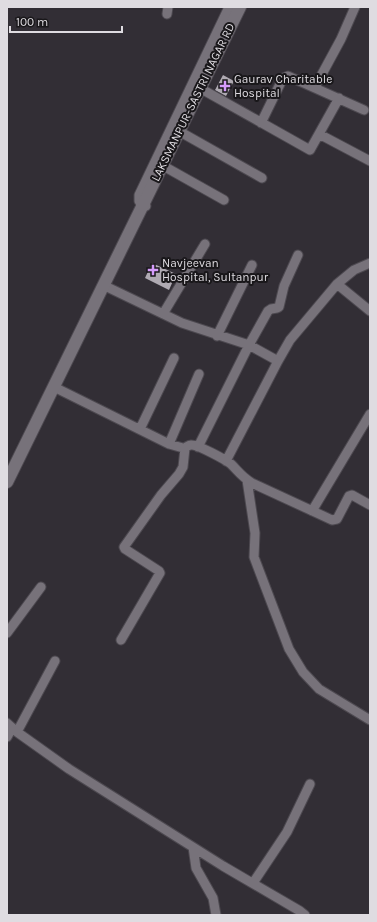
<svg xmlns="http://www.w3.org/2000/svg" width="377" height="922" viewBox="0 0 377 922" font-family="Karla,sans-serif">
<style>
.building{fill:#afaab2}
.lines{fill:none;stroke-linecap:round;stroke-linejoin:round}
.street-casing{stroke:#4d4950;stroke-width:11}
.secondary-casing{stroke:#4d4950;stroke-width:14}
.street{stroke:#77727a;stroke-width:9}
.secondary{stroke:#77727a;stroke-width:12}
.poi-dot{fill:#d59cfb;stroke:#19171a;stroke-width:1.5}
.labels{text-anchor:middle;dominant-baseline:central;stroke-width:4;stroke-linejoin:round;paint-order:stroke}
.poi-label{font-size:12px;fill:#dfdce1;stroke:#19171a;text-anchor:start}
.street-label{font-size:12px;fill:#dfdce1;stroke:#19171a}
</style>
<rect width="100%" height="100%" fill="#322e35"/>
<!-- building -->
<path class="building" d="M223,75L234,81L226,96L215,90Z
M152,263L176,274L169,290L145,278Z"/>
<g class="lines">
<!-- street casing -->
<g class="street-casing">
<path id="street" d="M167,14L168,7
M315,87L341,39L355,7
M205,91L310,150L339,98
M261,123L283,78L288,76L364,110
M184,134L262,178
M319,134L370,161
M167,168L224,200
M146,206H142L139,201V195L229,7
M337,284L370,311
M103,285L182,323L249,345L278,361
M163,314L205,244
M217,336L252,265
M54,387L169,444L183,448C186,448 188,445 191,445C197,444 226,460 231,464C239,472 242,477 252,483L332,520L337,519L349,496L352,495L370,505
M140,429L174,358
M169,444L199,374
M198,447L249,345L268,311L271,309L277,308L279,307L284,286L298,255
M226,461L278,361L290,340L337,284L354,270L370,263
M247,480L255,533L254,557L289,649L303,672L319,689L370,720
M312,511L370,414
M7,633L41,587
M121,640L160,573L159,571L125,549L124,547L161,495L179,474L183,467L185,448
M7,723L17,732L69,769L223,866L300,911L305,915
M17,732L55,661
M7,737L12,728
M193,847L196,868L213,898L216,915
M253,883L287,832L310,784"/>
</g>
<!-- secondary casing -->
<g class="secondary-casing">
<path id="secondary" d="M7,482L240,7"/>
</g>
<!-- street -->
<use href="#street" class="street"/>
<!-- secondary -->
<use href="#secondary" class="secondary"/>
</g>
<!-- markers -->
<g class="poi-dot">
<path d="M223 80h4v4h4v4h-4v4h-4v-4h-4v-4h4z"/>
<path d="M151 264h4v4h4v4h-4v4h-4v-4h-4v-4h4z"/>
</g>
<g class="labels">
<!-- poi labels -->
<g class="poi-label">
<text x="234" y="79">Gaurav Charitable<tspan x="234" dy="14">Hospital</tspan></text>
<text x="162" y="263">Navjeevan<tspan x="162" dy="14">Hospital, Sultanpur</tspan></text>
</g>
<!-- street labels -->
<g class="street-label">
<text transform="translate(193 102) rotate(-64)">LAKSMANPUR-SASTRI NAGAR RD</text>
</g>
</g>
<!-- border -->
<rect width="377" height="922" fill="none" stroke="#dfdce1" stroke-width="16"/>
<!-- scale -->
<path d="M10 26v6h112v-6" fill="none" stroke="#dfdce1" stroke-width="2"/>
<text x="16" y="26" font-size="12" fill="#dfdce1" stroke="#19171a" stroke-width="3" paint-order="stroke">100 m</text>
</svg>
